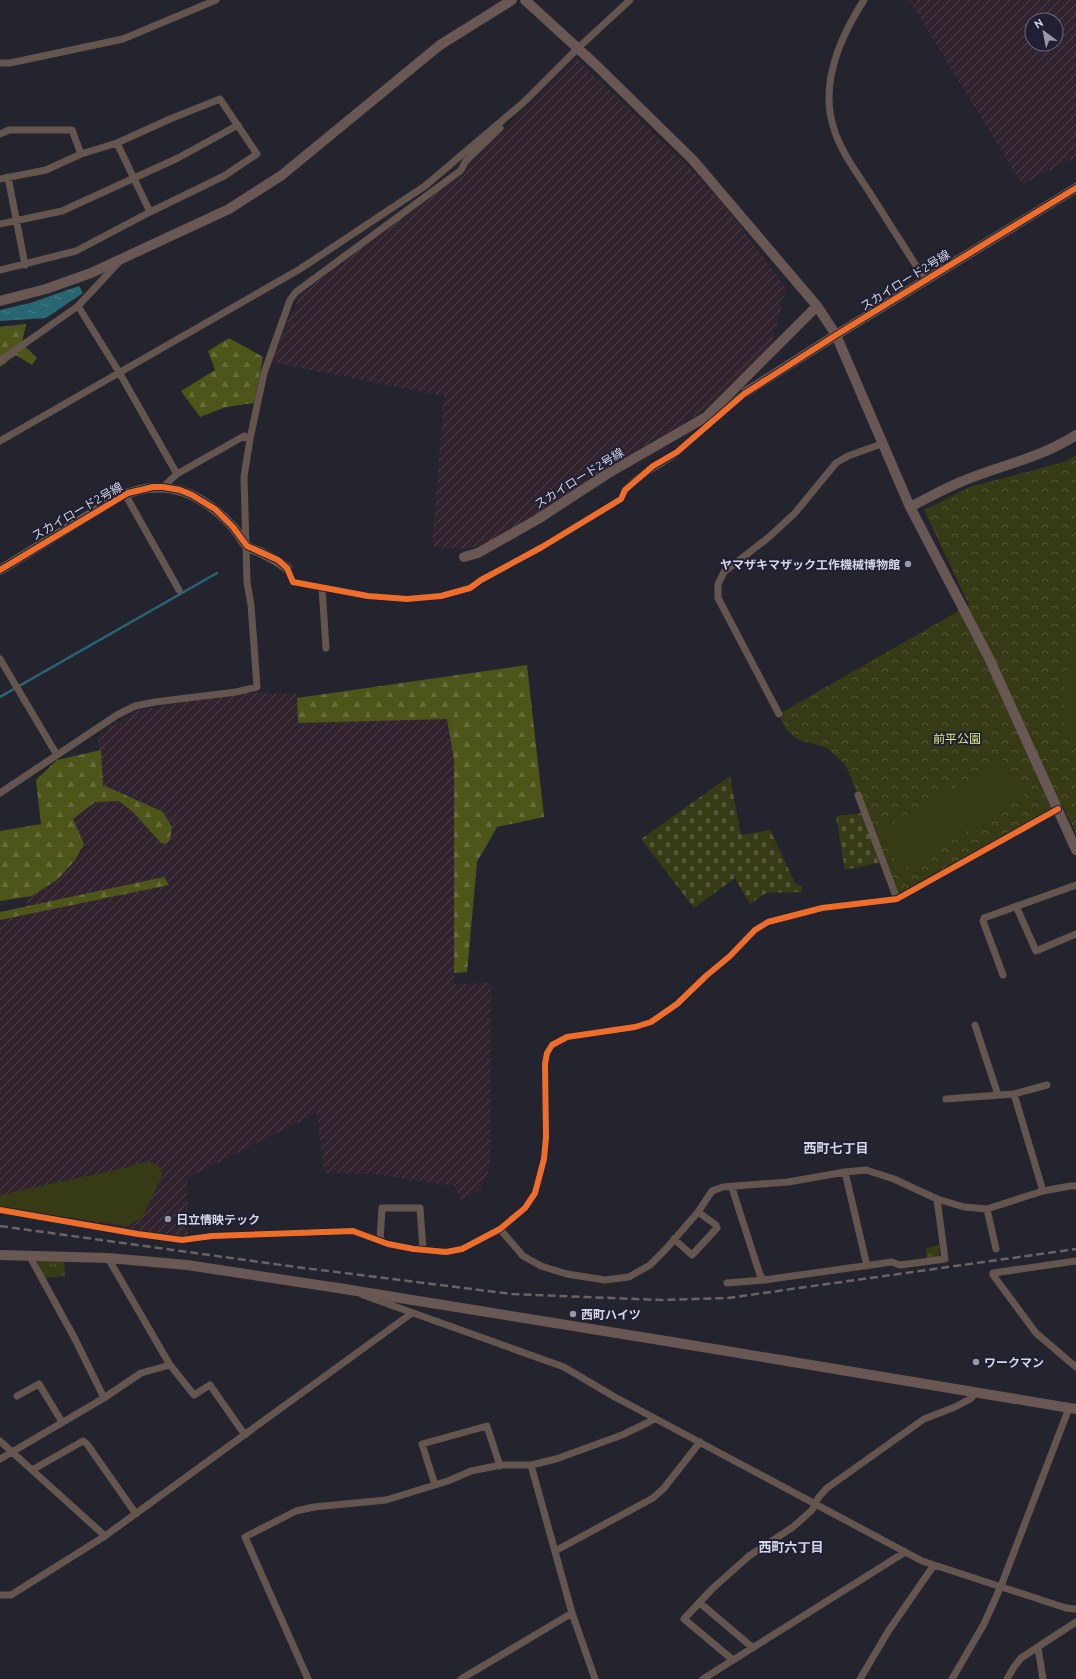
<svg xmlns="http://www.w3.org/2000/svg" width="1076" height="1679" viewBox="0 0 1076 1679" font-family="Ubuntu,'Noto Sans JP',sans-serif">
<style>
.industrial{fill:url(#industrial-furrows);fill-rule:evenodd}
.grass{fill:url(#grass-tufts)}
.forest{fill:url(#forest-firs)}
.cemetery{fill:url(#cemetery-stones)}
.park{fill:url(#park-crowns)}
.garden{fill:#373b15}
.water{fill:url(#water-ripples)}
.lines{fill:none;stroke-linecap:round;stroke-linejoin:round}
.stream{stroke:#286771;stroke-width:2.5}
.street{stroke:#65554f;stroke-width:7}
.secondary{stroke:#685753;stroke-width:10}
.rail{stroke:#6b6262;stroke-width:2.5;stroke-dasharray:8 4;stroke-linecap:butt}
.cycleway-casing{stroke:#1f2034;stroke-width:8}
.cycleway{stroke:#ee6e29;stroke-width:6}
.poi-dot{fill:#9798a5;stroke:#1f2034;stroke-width:1.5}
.labels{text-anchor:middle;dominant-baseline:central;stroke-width:4;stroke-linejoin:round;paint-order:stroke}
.street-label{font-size:12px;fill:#d5d6e4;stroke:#1f2034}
.poi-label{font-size:12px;font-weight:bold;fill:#d5d6e4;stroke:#1f2034;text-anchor:start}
.park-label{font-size:12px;fill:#deee75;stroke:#1f2034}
.neighbourhood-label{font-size:13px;font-weight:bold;fill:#d5d6e4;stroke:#1f2034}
</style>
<defs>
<pattern id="industrial-furrows" width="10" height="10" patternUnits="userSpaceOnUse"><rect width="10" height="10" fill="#32242e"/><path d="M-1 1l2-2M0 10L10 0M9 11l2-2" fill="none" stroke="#4f434c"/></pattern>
<pattern id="grass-tufts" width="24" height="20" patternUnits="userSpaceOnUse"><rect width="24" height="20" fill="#373b15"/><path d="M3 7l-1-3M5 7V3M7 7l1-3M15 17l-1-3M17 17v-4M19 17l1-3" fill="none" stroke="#535737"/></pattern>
<pattern id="forest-firs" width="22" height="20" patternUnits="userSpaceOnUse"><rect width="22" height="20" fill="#4e5519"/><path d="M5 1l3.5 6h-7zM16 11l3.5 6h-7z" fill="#676d3a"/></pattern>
<pattern id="cemetery-stones" width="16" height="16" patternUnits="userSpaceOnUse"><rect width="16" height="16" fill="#373b15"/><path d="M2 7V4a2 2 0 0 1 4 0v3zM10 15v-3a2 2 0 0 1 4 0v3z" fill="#535737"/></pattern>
<pattern id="park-crowns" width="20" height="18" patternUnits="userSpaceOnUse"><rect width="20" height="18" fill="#373b15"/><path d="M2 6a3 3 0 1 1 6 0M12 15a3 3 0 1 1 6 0" fill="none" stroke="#535737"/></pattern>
<pattern id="water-ripples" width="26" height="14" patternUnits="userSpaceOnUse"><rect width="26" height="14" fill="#286771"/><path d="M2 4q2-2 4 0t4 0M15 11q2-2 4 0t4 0" fill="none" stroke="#467c85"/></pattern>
</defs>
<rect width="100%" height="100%" fill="#24242f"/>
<!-- industrial -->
<path class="industrial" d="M909,0H1076V157L1022,184ZM1032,20H1056V44H1032Z
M576,58L687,165L721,201L786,288L771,346L702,412L615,463L534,518L482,546L458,549L432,546L444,396L270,362L300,295L465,169Z
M244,692L296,694L298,723L447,718L454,760V984L491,983L490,1168L480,1190L461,1200L454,1186L375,1174L324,1173L317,1113L187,1178L188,1236L166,1235L0,1210V920L27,915L26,895L68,815L99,794L98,736L135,711Z"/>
<!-- grass -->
<path class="grass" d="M939,1245V1257L927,1258L926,1248Z
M37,1259L64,1260L65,1276L44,1278Z"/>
<!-- forest -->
<path class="forest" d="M26,324L22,343L37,358L32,365L16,355L0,367V327Z
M229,338L263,357L254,403L226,407L200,417L181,391L215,370L208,351Z
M527,665L544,817L497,827L477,862L467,972L454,973V760L447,719L298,723L297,698Z
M101,750L103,785L163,812L172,827L170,839L167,844L161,843L133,812L119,801L95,802L73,819L84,844L75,860L58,879L32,896L0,901V831L41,824L36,780L57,760Z
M164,877L169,885L0,920V912Z"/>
<!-- cemetery -->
<path class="cemetery" d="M730,776L741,835L770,830L795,883L802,887V892L766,893L750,904L735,878L694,908L641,839Z
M864,813L879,863L845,870L836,816Z"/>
<!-- park -->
<path class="park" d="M1076,455V833L1061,803L897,899L858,795L845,764L827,748L797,739L786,730L779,714L969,605L924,510L970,487L1064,462Z"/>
<!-- garden -->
<path class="garden" d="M1076,618V747L1064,732L1065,678Z
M1003,759L1024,797L901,871L881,831Z
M144,1162C154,1162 162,1165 162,1176L141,1220H136L128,1226L0,1208V1195L129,1167Z"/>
<!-- water -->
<path class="water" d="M79,286L83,293L46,318L0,321V310L30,303Z"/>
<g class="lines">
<!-- stream -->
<path class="stream" d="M0,697L217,573"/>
<!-- street -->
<path class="street" d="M864,0C840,37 819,84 834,129C841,152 857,173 870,193C888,222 907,251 925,280
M0,63H10L123,39L216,0
M0,134L9,130H72L81,154
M117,143L150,212
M8,177L25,265
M0,179L46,170L81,154L117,143L170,119L220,99L257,154L224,176L150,212L76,251L0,270
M0,224L62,211L178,158L238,125
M78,306L119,372L177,474
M0,361L78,306L119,262
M250,439L264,373L290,300L296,292L460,171L466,161L500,128
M0,441L300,269L425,186L524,102L577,49L630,0
M125,494L179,590
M287,568L293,582L368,596L407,599L441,596L470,588L481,580L542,547L621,499C631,474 661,467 679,451C701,432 723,408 746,392
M322,588L326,648
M0,659L57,755
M779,714L718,598V584L724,572L769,537L795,513L836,463L848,456L884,443
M0,793L117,715L135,706L155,702L236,692L257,687L251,605L247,582L244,477L250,439L244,436L177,474L163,487
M858,795L897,899
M1016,906L1036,951L1076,934
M1003,975L983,921L984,918L1076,885
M975,1025L998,1095
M1014,1094L1043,1191
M946,1099L1014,1094L1047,1085
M845,1172L867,1266
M732,1188L760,1275L764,1280L892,1262L900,1265L945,1259L937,1199
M987,1209L996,1249
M0,1210L138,1234L182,1240L212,1236L353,1231L388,1244L414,1249L446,1252L462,1249L500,1229L525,1208L535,1193L544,1159L546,1137L545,1064L547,1053L552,1045L567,1037L635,1027L651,1022L677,1004L706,976L730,956L755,930L768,922L822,908L897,899L1058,809
M500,1229L523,1256L541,1266L567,1274L605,1280L629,1277L650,1265L666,1249L698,1212L712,1191L723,1187L788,1182L845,1172L866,1170L894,1179L937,1199L964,1207L987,1209L1043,1191L1070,1186H1076
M674,1239L692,1255L717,1228L716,1225L698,1212
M380,1241L382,1208H420L423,1250
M29,1255L75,1339L104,1398
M108,1258L170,1365L194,1395L210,1385L245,1435
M1076,1261L993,1273V1275L1036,1333L1076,1367
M727,1283L764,1280
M363,1295L564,1367L613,1396L922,1561L1066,1608L1076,1609
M17,1396L39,1384L62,1422
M0,1441L105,1536
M0,1459L104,1398L141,1373L170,1365
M531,1465L572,1613L595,1679
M32,1470L83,1441L87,1444L136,1514
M435,1485L422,1444L487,1426L500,1466
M555,1551L653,1498L664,1488L700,1442
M0,1595H11L105,1536L412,1313
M700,1603L753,1648
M1038,1648L1043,1679
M733,1660L684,1619L712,1589L749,1556L793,1527L812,1510L818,1498L827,1488L924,1419L955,1407L970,1399L977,1392
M308,1679L245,1537L296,1511L314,1507L386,1500L448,1481L471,1471L501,1465H531L556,1459L622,1435L649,1422L654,1418
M461,1679L572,1613
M703,1679L902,1554L904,1551
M860,1679L889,1630L934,1565
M952,1679L984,1624L1001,1586L1069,1408
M1007,1679L1014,1667L1021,1658L1076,1622"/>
<!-- secondary -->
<path class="secondary" d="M525,0L596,65L693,160L817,306L836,335L910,507L989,658L1076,850
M0,301L46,289L91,273L229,209L282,175L440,45L512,0
M746,392L836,335L1076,188
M910,507C928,498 945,488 963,481C1001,465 1041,458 1076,435
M464,557L478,553L538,519L607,474L706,417L817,306
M0,570L117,498C161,476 200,491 232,526C238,532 241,540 247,546C250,549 256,550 260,552C270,557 278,561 287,568
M0,1255L108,1258L187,1265L338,1288L666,1341L1076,1409"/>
<!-- rail -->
<path class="rail" d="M0,1226L296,1267L512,1294L660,1300L728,1298L1076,1249"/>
<!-- cycleway casing -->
<g class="cycleway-casing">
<path id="cycleway" d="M0,570L128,493L153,487H163L180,490L192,495L215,509L233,527L247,546L278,560L287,568L293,582L368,596L407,599L441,596L470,588L481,580L542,547L621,499L625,490L653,466L677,452L744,394L836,335L1076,188
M0,1210L138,1234L182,1240L212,1236L353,1231L388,1244L414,1249L446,1252L462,1249L500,1229L525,1208L535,1193L544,1159L546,1137L545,1064L547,1053L552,1045L567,1037L635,1027L651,1022L677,1004L706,976L730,956L755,930L768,922L822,908L897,899L1058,809"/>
</g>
<!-- cycleway -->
<use href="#cycleway" class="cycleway"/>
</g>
<!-- markers -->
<g class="poi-dot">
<circle cx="908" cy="564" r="4"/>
<circle cx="168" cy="1219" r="4"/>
<circle cx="573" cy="1314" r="4"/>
<circle cx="976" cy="1362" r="4"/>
</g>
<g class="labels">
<!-- street labels -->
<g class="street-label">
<text transform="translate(905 280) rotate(-32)">スカイロード2号線</text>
<text transform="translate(579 478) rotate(-32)">スカイロード2号線</text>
<text transform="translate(77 511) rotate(-30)">スカイロード2号線</text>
</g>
<!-- poi labels -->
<g class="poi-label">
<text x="900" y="564" text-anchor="end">ヤマザキマザック工作機械博物館</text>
<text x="176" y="1219">日立情映テック</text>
<text x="581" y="1314">西町ハイツ</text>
<text x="984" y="1362">ワークマン</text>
</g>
<!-- park labels -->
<g class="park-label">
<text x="957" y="738">前平公園</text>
</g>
<!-- neighbourhood labels -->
<g class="neighbourhood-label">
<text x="836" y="1148">西町七丁目</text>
<text x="791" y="1547">西町六丁目</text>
</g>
</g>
<!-- north arrow -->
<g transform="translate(1044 32) rotate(328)"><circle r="19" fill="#1f2034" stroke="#68697a"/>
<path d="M0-3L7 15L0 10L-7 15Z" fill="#9798a5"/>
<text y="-6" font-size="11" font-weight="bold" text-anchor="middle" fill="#d5d6e4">N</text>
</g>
</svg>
